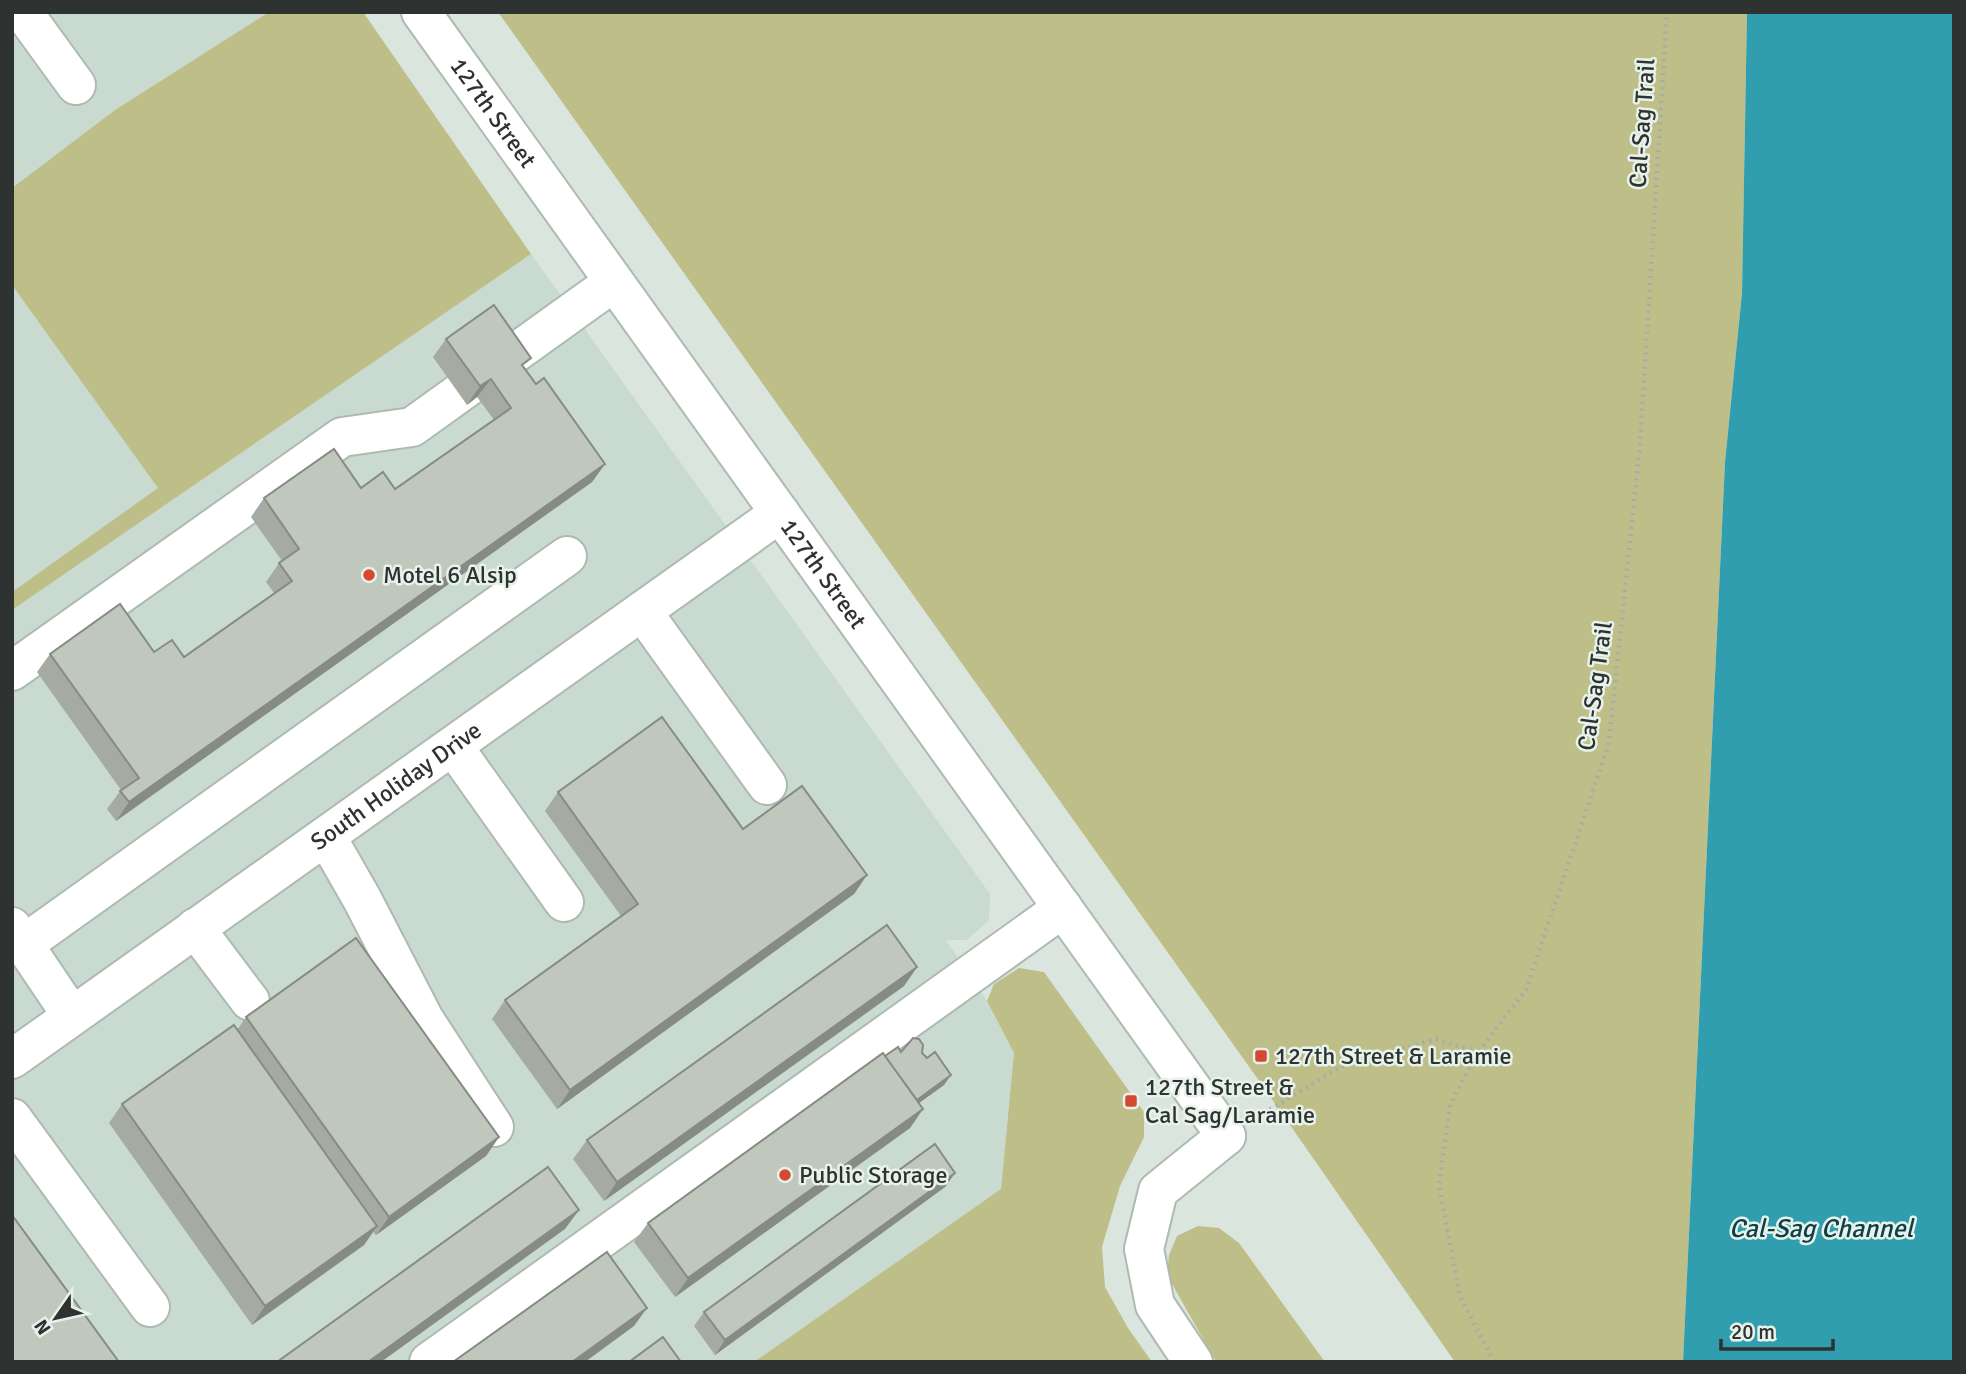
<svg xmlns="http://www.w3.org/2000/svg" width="1966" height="1374" viewBox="0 0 1966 1374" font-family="Signika,sans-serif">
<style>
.built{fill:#c9dbd0}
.green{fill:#bebe89}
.water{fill:#319eaf}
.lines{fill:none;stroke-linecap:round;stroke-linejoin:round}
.minor-casing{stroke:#afb9b3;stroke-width:42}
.major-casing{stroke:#afb9b3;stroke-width:42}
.path{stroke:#a5ada8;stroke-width:4.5;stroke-dasharray:2 5;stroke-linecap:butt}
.minor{stroke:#fff;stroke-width:38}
.major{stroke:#fff;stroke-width:38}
.wall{fill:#a5aba3}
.shaded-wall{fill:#868b84}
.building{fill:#c0c7bd;stroke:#868b84;stroke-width:2}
.poi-dot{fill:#d54931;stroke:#e7f2eb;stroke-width:2.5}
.labels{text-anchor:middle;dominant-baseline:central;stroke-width:5;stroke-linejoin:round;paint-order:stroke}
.street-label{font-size:24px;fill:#2e3230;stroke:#e7f2eb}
.poi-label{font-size:24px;fill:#2e3230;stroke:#e7f2eb;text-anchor:start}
.water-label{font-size:26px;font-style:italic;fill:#104047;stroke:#e7f2eb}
</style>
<rect width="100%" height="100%" fill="#dae5de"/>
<!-- built -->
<path class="built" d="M12,12H269L115,110L12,188Z
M531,254L990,894L989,920L967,940H946L987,1001L1014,1053L1001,1189L754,1362H12V610Z
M12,285L159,488L12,592Z"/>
<!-- green -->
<path class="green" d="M269,12H363L531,254L12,610V592L158,488L12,285V188L115,110Z
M498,12H1747L1742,293L1725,462L1683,1362H1455L1260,1082Z
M1019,968L1044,972L1144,1112V1137L1120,1186L1102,1247L1105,1287L1128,1328L1152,1362H754L1001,1189L1014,1053L987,1001L994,984Z
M1198,1226L1219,1228L1239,1243L1325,1362H1216L1167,1275L1169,1255L1177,1236Z"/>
<!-- water -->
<path class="water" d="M1747,12H1954V1362H1683L1725,462L1742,293Z"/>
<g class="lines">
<!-- minor casing -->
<g class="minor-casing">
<g id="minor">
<path d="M23,12L76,85"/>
<path d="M642,611L767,785"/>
<path d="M12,671L342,437L412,427L614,282"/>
<path d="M453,746L564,902"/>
<path d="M326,836L362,899L424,1019L494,1127"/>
<path d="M12,927L72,1016"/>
<path d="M195,928L250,1001"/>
<path d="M24,944L567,556"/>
<path id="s1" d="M12,1059L780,513"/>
<path d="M12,1118L150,1307"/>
<path d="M429,1362L1063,908"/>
<path d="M1193,1362L1155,1305L1144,1249L1158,1191L1226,1136"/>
</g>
</g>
<!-- major casing -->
<g class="major-casing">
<g id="major">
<path id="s2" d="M421,12L1226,1136"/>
</g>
</g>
<!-- path -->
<path class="path" d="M1258,1117L1340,1067L1436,1039L1478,1052
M1494,1362L1460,1296L1439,1185L1450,1105L1478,1052L1526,990L1609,743L1640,445L1667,12"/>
<!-- minor -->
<use href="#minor" class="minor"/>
<!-- major -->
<use href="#major" class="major"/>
</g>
<!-- wall -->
<path class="wall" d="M446,339L525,368L536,384L605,464L592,482L116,821L107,809L121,790L37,672L50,654L154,652L184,657L274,593L266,582L279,563L282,561L251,517L264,498L361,488L395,489L494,420L477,397L467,405L433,357Z
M558,792L743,829L867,875L854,894L557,1109L492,1019L505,1000L621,916L545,811Z
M917,967L904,986L604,1201L573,1159L587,1140Z
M246,1017L499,1137L486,1156L376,1235L373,1232L364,1245L252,1325L109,1123L122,1104L237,1030Z
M901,1052L922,1053L944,1085L919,1103L923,1109L910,1128L675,1297L634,1242L648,1223L885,1056Z
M955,1173L945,1187L715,1355L694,1326L704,1312Z"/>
<!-- shaded-wall -->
<path class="shaded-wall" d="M491,379L477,397L467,405L480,386Z
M605,464L592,482L116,821L129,802Z
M867,875L854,894L557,1109L570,1090Z
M917,967L904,986L604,1201L617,1182Z
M951,1075L944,1085L901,1116L908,1106Z
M923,1109L910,1128L675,1297L688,1278Z
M499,1137L486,1156L376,1235L389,1217Z
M955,1173L945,1187L715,1355L725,1340Z
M579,1210L565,1229L381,1362H368Z
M377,1226L364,1245L252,1325L265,1306Z
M647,1308L634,1326L585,1362H572Z"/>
<!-- building -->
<path class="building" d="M494,305L531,358L522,365L536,384L544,378L605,464L129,802L120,791L139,778L50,654L120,604L154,652L172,640L184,657L292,581L279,563L299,549L264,498L334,449L361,488L383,472L395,489L511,408L491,379L480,386L446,339Z
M662,717L743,829L802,786L867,875L570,1090L505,1000L638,904L558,792Z
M887,925L917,967L617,1182L587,1140Z
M356,938L499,1137L389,1217L246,1017Z
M234,1025L377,1226L265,1306L122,1104Z
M913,1038L919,1039L923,1045L922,1053L927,1058L935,1052L951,1075L917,1100L885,1056L898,1047L901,1052Z
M883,1053L923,1109L688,1278L648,1223Z
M935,1144L955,1173L725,1340L704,1312Z
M548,1167L579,1210L368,1362H277Z
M12,1215L119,1362H12Z
M607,1252L647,1308L572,1362H453Z
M663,1337L681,1362H629Z"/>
<!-- markers -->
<g class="poi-dot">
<circle cx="369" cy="575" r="7"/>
<rect x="1254" y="1049" width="14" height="14" rx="3.5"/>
<rect x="1124" y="1094" width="14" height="14" rx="3.5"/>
<circle cx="785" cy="1175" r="7"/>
</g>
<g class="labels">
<!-- street labels -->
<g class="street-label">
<text stroke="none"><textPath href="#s2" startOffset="124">127th Street</textPath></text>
<text transform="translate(1642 123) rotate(-86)">Cal-Sag Trail</text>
<text stroke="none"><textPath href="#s2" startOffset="691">127th Street</textPath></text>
<text transform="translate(1595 686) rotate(-82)">Cal-Sag Trail</text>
<text stroke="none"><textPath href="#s1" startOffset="471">South Holiday Drive</textPath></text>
</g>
<!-- poi labels -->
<g class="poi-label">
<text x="383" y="575">Motel 6 Alsip</text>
<text x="1275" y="1056">127th Street &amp; Laramie</text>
<text x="1145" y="1087">127th Street &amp;<tspan x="1145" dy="28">Cal Sag/Laramie</tspan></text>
<text x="799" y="1175">Public Storage</text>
</g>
<!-- water labels -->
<g class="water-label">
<text x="1821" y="1229">Cal-Sag Channel</text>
</g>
</g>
<!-- border -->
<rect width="1966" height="1374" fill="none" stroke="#2e3230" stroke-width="28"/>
<!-- north arrow -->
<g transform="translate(56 1318) rotate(236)" stroke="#e7f2eb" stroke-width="5" paint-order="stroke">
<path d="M0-5L12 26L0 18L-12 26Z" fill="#2e3230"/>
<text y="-10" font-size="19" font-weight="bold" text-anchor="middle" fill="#2e3230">N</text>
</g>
<!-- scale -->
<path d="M1721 1339v10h112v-10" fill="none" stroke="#2e3230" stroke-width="3.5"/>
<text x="1731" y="1339" font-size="21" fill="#2e3230" stroke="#e7f2eb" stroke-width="5" paint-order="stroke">20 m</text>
</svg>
